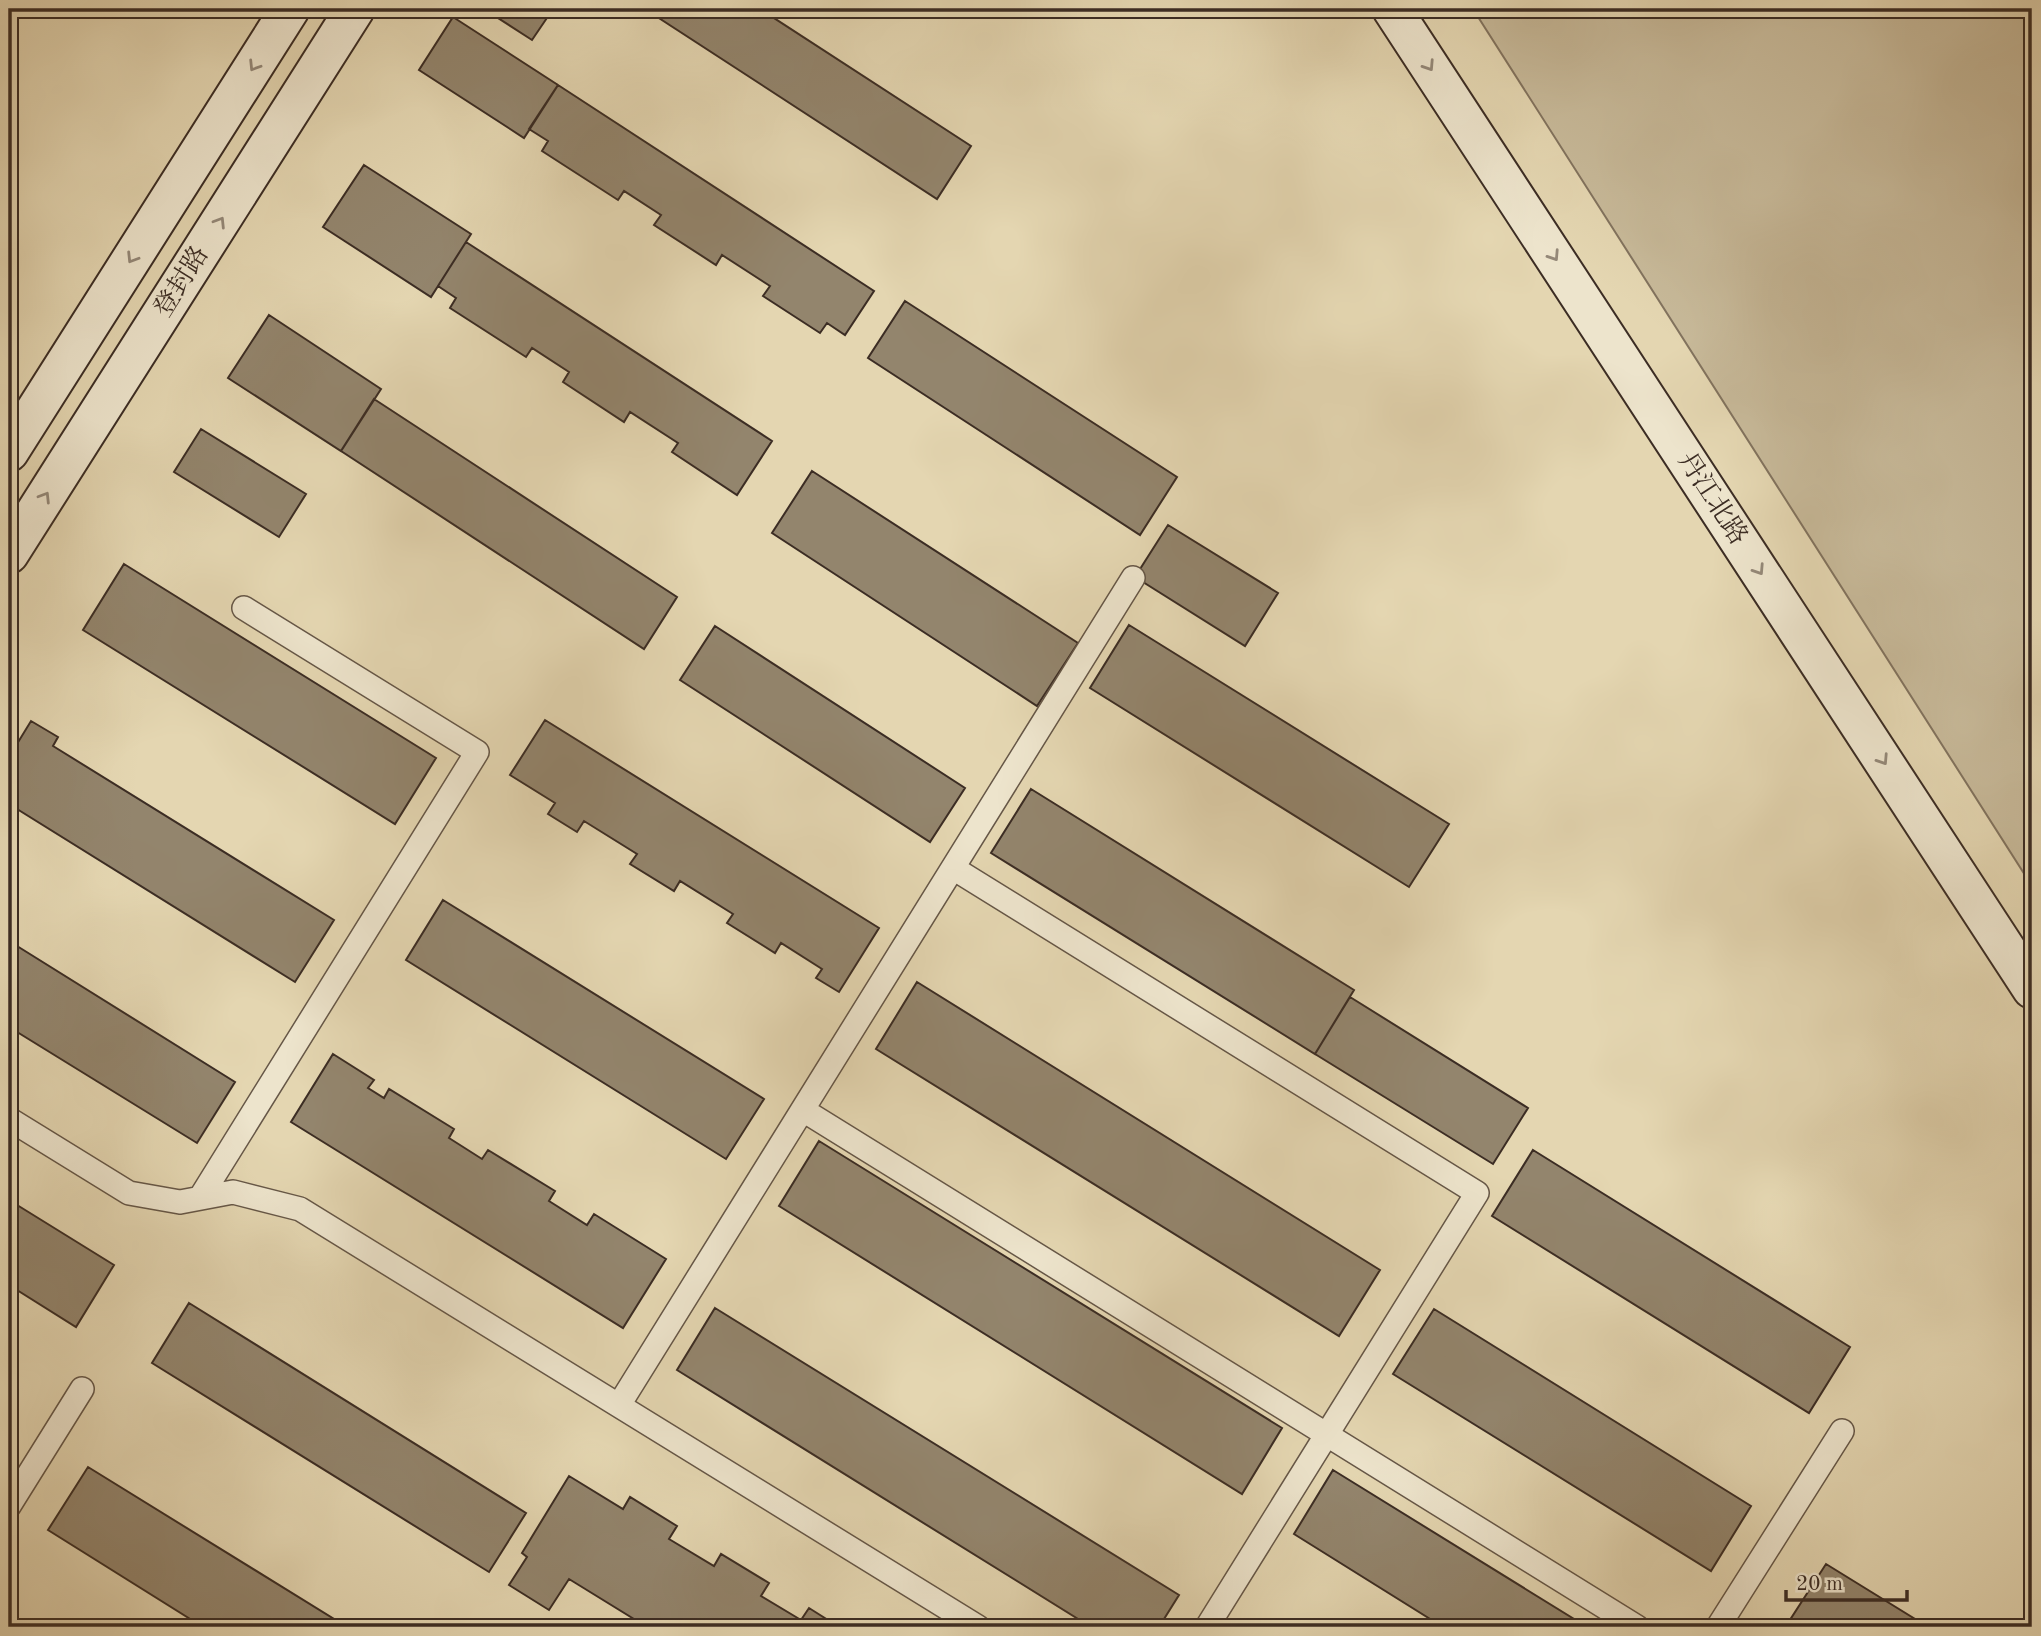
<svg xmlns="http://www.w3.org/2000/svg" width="2041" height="1636" viewBox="0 0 2041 1636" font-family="'Old Standard TT','Noto Serif SC',serif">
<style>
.green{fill:#c7b999;stroke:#82735e;stroke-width:2}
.building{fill:#93856d;stroke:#3c2d24;stroke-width:2}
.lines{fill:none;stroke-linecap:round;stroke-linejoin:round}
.service-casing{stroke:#665747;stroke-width:26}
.secondary-casing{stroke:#3c2d24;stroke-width:42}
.service{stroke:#ede4cc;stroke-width:23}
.secondary{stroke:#ede4cc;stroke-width:38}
.oneway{stroke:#948878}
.labels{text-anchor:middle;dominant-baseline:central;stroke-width:5;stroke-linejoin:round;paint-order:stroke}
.street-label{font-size:26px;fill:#3c2d24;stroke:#ede4cc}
</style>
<rect width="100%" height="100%" fill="#e4d6b1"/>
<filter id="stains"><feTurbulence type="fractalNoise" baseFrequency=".00286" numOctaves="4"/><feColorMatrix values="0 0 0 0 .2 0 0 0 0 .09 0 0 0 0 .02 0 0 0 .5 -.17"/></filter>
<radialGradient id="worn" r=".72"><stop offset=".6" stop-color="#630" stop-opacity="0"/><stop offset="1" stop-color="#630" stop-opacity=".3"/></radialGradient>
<!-- green -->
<path class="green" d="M1473,9H2029L2032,14V886Z"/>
<!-- building -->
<path class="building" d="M484,9H553L532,40Z
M645,9H760L971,146L937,199Z
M453,17L558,85L524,138L419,70Z
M558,85L874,291L845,335L827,323L820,333L763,296L770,286L722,255L716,265L654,225L661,215L624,191L618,200L542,151L548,141L529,129Z
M364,165L471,234L431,297L323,227Z
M466,242L772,441L737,495L672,452L678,443L630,412L624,422L563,382L569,372L532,348L526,357L450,308L456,298L438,286Z
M905,301L1177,477L1140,535L868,358Z
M269,315L381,389L341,451L228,378Z
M374,399L677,597L644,649L341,451Z
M201,429L306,494L279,537L174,472Z
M812,471L1078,643L1037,706L772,533Z
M1168,525L1278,593L1245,646L1135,577Z
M124,564L436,758L395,824L83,630Z
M1129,625L1449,824L1409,887L1090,688Z
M715,626L965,788L930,842L680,680Z
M545,720L879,928L839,992L816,978L822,969L781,943L775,953L727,923L733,914L680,881L674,891L630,864L637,854L584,821L577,832L548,814L555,803L510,775Z
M31,721L58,737L53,746L334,920L295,982L9,804V757Z
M1031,789L1354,990L1315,1054L991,853Z
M443,900L764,1099L726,1159L406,960Z
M9,941L235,1082L197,1143L9,1027Z
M917,982L1380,1270L1339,1336L876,1049Z
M1350,997L1528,1108L1493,1164L1315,1054Z
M333,1054L374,1080L368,1088L384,1098L389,1089L454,1129L449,1138L482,1159L488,1150L555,1191L549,1201L587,1225L594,1214L666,1259L623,1328L291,1122Z
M819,1141L1282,1428L1242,1494L779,1206Z
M1533,1150L1850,1347L1809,1413L1492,1216Z
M9,1200L114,1265L76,1327L9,1285Z
M189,1303L526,1513L489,1572L152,1363Z
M715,1308L1179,1595L1159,1627H1091L677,1370Z
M1434,1309L1751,1506L1711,1571L1393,1374Z
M88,1467L347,1627H203L48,1530Z
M1333,1470L1587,1627H1443L1294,1534Z
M569,1476L623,1509L630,1497L677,1526L669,1539L714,1566L721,1554L769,1583L761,1596L801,1620L809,1608L839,1627H647L569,1579L549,1610L509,1585L527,1557L522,1553Z
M1826,1564L1928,1627H1795L1788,1623Z"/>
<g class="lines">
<!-- service casing -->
<g class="service-casing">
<path id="service" d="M953,868L1477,1193L1207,1627
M803,1110L1637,1627
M9,1119L129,1193L180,1202L233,1192L300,1209L978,1627
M200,1198L477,752L244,608
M619,1405L1133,578
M9,1506L82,1389
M1718,1627L1842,1431"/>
</g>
<!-- secondary casing -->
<g class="secondary-casing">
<path id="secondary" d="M1392,9L2032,989
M9,452L290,9
M9,554L355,9"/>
</g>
<!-- service -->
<use href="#service" class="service"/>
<!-- secondary -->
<use href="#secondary" class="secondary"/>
</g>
<!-- one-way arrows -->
<defs><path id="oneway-chevron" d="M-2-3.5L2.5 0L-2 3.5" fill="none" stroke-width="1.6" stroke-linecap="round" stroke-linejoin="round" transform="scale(1.75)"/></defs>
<g class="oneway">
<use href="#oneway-chevron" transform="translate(254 66) rotate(122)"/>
<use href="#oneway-chevron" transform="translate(1429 66) rotate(57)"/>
<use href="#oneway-chevron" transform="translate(220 222) rotate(-58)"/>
<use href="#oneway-chevron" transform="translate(1554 256) rotate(57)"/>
<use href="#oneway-chevron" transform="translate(132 258) rotate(122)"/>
<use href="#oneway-chevron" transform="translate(45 497) rotate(-58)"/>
<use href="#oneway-chevron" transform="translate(1759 570) rotate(57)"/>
<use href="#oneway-chevron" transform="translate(1883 760) rotate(57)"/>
</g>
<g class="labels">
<!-- street labels -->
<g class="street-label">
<text transform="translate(182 282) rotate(-58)">登封路</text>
<text transform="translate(1712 499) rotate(57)">丹江北路</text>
</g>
</g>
<!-- margin -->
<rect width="2041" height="1636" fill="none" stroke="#e4d6b1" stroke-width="35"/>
<rect x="10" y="10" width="2020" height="1615" fill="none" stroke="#3c2d24" stroke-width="3.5"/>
<rect x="18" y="18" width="2006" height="1601" fill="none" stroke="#3c2d24" stroke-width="2"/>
<!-- scale -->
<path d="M1786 1590v10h121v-10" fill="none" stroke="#3c2d24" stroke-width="3.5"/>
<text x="1796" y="1590" font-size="21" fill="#3c2d24" stroke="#ede4cc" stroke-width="5" paint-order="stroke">20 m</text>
<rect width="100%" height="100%" filter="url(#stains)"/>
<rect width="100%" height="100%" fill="url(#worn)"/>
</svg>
